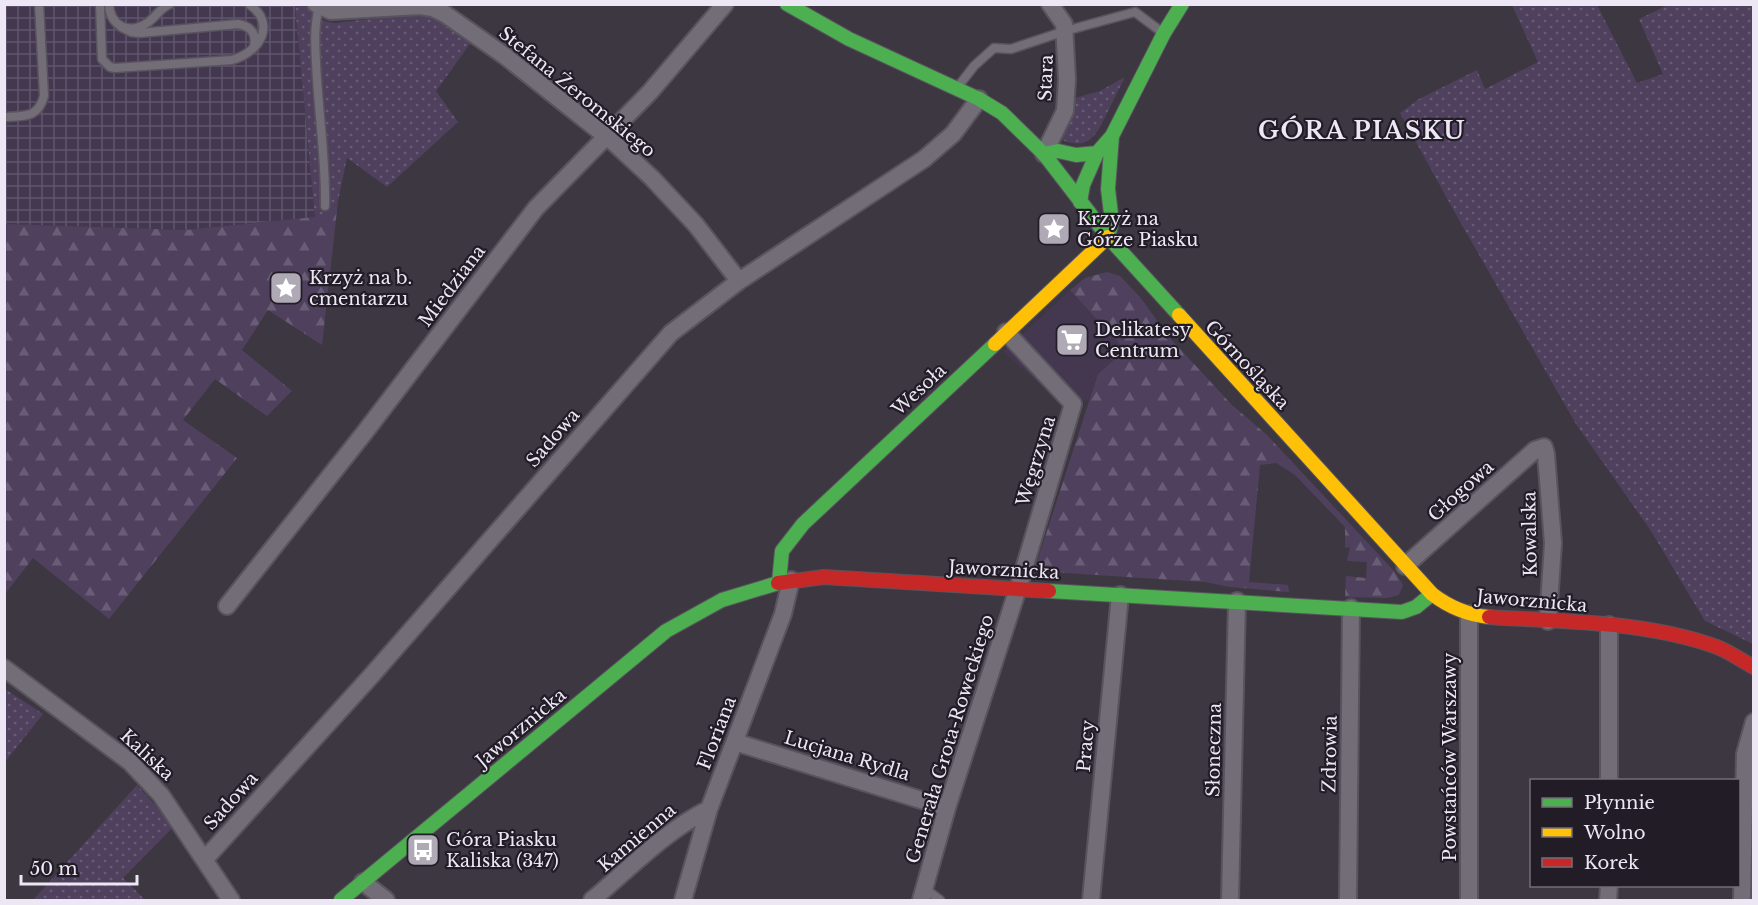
<svg xmlns="http://www.w3.org/2000/svg" width="1758" height="905" viewBox="0 0 1758 905" font-family="'Libre Baskerville',serif">
<style>
.built{fill:#443851}
.industrial{fill:url(#industrial-grid)}
.grass{fill:url(#grass-dots)}
.forest{fill:url(#forest-firs)}
.lines{fill:none;stroke-linecap:round;stroke-linejoin:round}
.lane-casing{stroke:#59535d;stroke-width:11}
.street-casing{stroke:#59535d;stroke-width:20}
.fast-casing{stroke:#59535d;stroke-width:16}
.slow-casing{stroke:#59535d;stroke-width:16}
.jam-casing{stroke:#59535d;stroke-width:16}
.lane{stroke:#726d77;stroke-width:8}
.street{stroke:#726d77;stroke-width:16}
.fast{stroke:#4caf50;stroke-width:14}
.slow{stroke:#ffc107;stroke-width:14}
.jam{stroke:#c62828;stroke-width:14}
.labels{text-anchor:middle;dominant-baseline:central;stroke-width:4.5;stroke-linejoin:round;paint-order:stroke}
.street-label{font-size:18px;fill:#ede6f4;stroke:#211c26}
.poi-label{font-size:18px;fill:#ede6f4;stroke:#211c26;text-anchor:start}
.district-label{font-size:24px;font-weight:bold;letter-spacing:1.5px;fill:#ede6f4;stroke:#211c26}
</style>
<defs>
<pattern id="industrial-grid" width="8" height="8" patternUnits="userSpaceOnUse" patternTransform="scale(1.5)"><rect width="8" height="8" fill="#443851"/><path d="M0 4h8M4 0v8" fill="none" stroke="#5f556b"/></pattern>
<pattern id="grass-dots" width="8" height="8" patternUnits="userSpaceOnUse" patternTransform="scale(1.5)"><rect width="8" height="8" fill="#4f415e"/><path d="M2 2h.1M6 6h.1" fill="none" stroke="#695c76" stroke-width="1.8" stroke-linecap="round"/></pattern>
<pattern id="forest-firs" width="22" height="20" patternUnits="userSpaceOnUse" patternTransform="scale(1.5)"><rect width="22" height="20" fill="#4f415e"/><path d="M5 1l3.5 6h-7zM16 11l3.5 6h-7z" fill="#695c76"/></pattern>
</defs>
<rect width="100%" height="100%" fill="#3d3742"/>
<!-- built -->
<path class="built" d="M1070,290L1125,350L1098,374L1089,399L1066,406L1003,352Z"/>
<!-- industrial -->
<path class="industrial" d="M4,5H295L315,217L185,230L5,224Z"/>
<!-- grass -->
<path class="grass" d="M295,5H307C312,18 323,22 336,23L427,12L472,41L436,91L458,122L387,187L347,158L338,201L324,222L315,217Z
M1512,5H1597L1637,83L1663,74L1639,19L1668,5H1753V644L1705,621L1651,531L1576,424L1454,211L1400,113L1419,99L1477,70L1485,89L1538,62Z
M1125,77C1119,89 1113,101 1107,113C1097,135 1088,152 1060,139L1071,99L1100,91Z
M5,689L43,714L5,762Z
M137,785L174,826L123,878L145,900H33Z"/>
<!-- forest -->
<path class="forest" d="M338,201L322,345L268,310L242,350L292,391L267,416L215,379L183,420L237,458L109,619L33,558L5,594V224L185,230L315,217L324,221Z
M1107,272L1120,276L1140,297L1169,337L1232,405L1266,434L1395,572L1403,585L1399,595L1387,598L1345,597L1346,576L1366,578L1367,562L1347,561L1350,547L1345,548V527L1295,475L1276,463L1260,465L1249,582L1288,585L1289,592L1230,587L1205,582L1034,571L1098,374L1125,350L1070,290L1085,278Z"/>
<g class="lines">
<!-- lane casing -->
<g class="lane-casing">
<path id="lane" d="M100,4L102,59L110,67L115,68L232,60C260,52 277,24 249,4
M109,4C110,26 129,35 147,23C156,17 160,8 170,4
M319,7C314,26 315,43 316,62C318,110 326,158 325,206
M121,27L131,32L140,33L238,24C250,26 257,33 254,46
M957,88L974,66L994,48L1011,49L1065,31L1135,12L1163,33
M4,117C25,116 38,118 44,96L39,4
M924,888L940,900"/>
</g>
<!-- street casing -->
<g class="street-casing">
<path id="street" d="M316,4L331,11L420,6L433,8L445,14L505,56L612,141L652,178L696,225L739,281
M1044,154L1065,111L1067,79L1064,24L1050,4
M1405,566L1535,450L1544,447L1546,454L1553,543L1548,621
M227,606L365,432L536,208L650,92L725,4
M4,668L130,762L161,795L231,900
M735,742L947,808
M1609,780V625
M205,859L372,675L671,333L739,281L924,159L953,134L979,99
M363,882L386,900
M592,900C629,869 665,831 709,809
M683,900L709,809L783,614L791,580
M921,900L947,808L1021,579L1073,404L1006,332
M1091,900L1120,595
M1230,900L1237,601
M1348,900L1351,608
M1469,900V614
M1608,900L1609,886
M1742,900L1745,754L1754,722"/>
</g>
<!-- fast casing -->
<g class="fast-casing">
<path id="fast" d="M787,4L849,39L979,99L1002,113L1044,154L1108,237L1179,315
M1044,154L1058,151L1076,155L1097,153
M1080,202L1083,185L1097,153L1112,136L1164,33L1182,4
M1108,237L1112,222L1108,189L1112,136
M779,582L782,551L803,524L995,344
M1049,591L1402,612L1416,607L1432,594
M341,900L666,631L722,600L778,583"/>
</g>
<!-- slow casing -->
<g class="slow-casing">
<path id="slow" d="M1179,315L1432,594C1449,607 1468,615 1489,617
M995,344L1108,237"/>
</g>
<!-- jam casing -->
<g class="jam-casing">
<path id="jam" d="M778,583L824,577L1049,591
M1489,617C1565,622 1645,621 1717,647C1730,652 1742,661 1754,667"/>
</g>
<!-- lane -->
<use href="#lane" class="lane"/>
<!-- street -->
<use href="#street" class="street"/>
<!-- fast -->
<use href="#fast" class="fast"/>
<!-- slow -->
<use href="#slow" class="slow"/>
<!-- jam -->
<use href="#jam" class="jam"/>
</g>
<!-- icons -->
<defs>
<g id="sight-square" transform="scale(1.725)"><rect x="-9" y="-9" width="18" height="18" rx="4" fill="#afa9b6" stroke="#211c26"/><path d="M0-6L1.8-2.2L6-1.7L2.9 1.2L3.7 5.4L0 3.3L-3.7 5.4L-2.9 1.2L-6-1.7L-1.8-2.2Z" fill="#fff"/></g>
<g id="supermarket-square" transform="scale(1.725)"><rect x="-9" y="-9" width="18" height="18" rx="4" fill="#afa9b6" stroke="#211c26"/><path d="M-6-5.5h2.5l.6 2H6L4.5 2H-2.5L-4.4-4H-6ZM-1.5 3.2a1.3 1.3 0 1 0 .1 0ZM3 3.2a1.3 1.3 0 1 0 .1 0Z" fill="#fff"/></g>
<g id="bus-square" transform="scale(1.725)"><rect x="-9" y="-9" width="18" height="18" rx="4" fill="#afa9b6" stroke="#211c26"/><path d="M-5-6H5V4H4V6H2V4H-2V6H-4V4H-5ZM-3.5-4V0h7V-4ZM-3.5 1.2v1.5H-2V1.2ZM2 1.2v1.5H3.5V1.2Z" fill="#fff"/></g>
</defs>
<g fill-rule="evenodd">
<use href="#sight-square" x="1054" y="229"/>
<use href="#sight-square" x="286" y="288"/>
<use href="#supermarket-square" x="1072" y="340"/>
<use href="#bus-square" x="423" y="850"/>
</g>
<g class="labels">
<!-- street labels -->
<g class="street-label">
<text transform="translate(1046 78) rotate(-88)">Stara</text>
<text transform="translate(577 92) rotate(39)">Stefana Żeromskiego</text>
<text transform="translate(452 286) rotate(-53)">Miedziana</text>
<text transform="translate(1247 365) rotate(47)">Górnośląska</text>
<text transform="translate(919 390) rotate(-43)">Wesoła</text>
<text transform="translate(553 438) rotate(-49)">Sadowa</text>
<text transform="translate(1036 461) rotate(-73)">Węgrzyna</text>
<text transform="translate(1461 491) rotate(-42)">Głogowa</text>
<text transform="translate(1530 534) rotate(-91)">Kowalska</text>
<text transform="translate(1004 570) rotate(3)">Jaworznicka</text>
<text transform="translate(1532 601) rotate(5)">Jaworznicka</text>
<text transform="translate(521 728) rotate(-40)">Jaworznicka</text>
<text transform="translate(717 733) rotate(-69)">Floriana</text>
<text transform="translate(950 739) rotate(-73)">Generała Grota-Roweckiego</text>
<text transform="translate(1086 746) rotate(-85)">Pracy</text>
<text transform="translate(1214 750) rotate(-89)">Słoneczna</text>
<text transform="translate(1330 754) rotate(-89)">Zdrowia</text>
<text transform="translate(147 755) rotate(43)">Kaliska</text>
<text transform="translate(847 756) rotate(17)">Lucjana Rydla</text>
<text transform="translate(1450 757) rotate(-90)">Powstańców Warszawy</text>
<text transform="translate(231 801) rotate(-48)">Sadowa</text>
<text transform="translate(637 838) rotate(-40)">Kamienna</text>
</g>
<!-- poi labels -->
<g class="poi-label">
<text x="1077" y="219">Krzyż na<tspan x="1077" dy="21">Górze Piasku</tspan></text>
<text x="309" y="278">Krzyż na b.<tspan x="309" dy="21">cmentarzu</tspan></text>
<text x="1095" y="330">Delikatesy<tspan x="1095" dy="21">Centrum</tspan></text>
<text x="446" y="840">Góra Piasku<tspan x="446" dy="21">Kaliska (347)</tspan></text>
</g>
<!-- district labels -->
<g class="district-label">
<text x="1362" y="130">GÓRA PIASKU</text>
</g>
</g>
<!-- border -->
<rect width="1758" height="905" fill="none" stroke="#ede6f4" stroke-width="12"/>
<!-- legend -->
<rect x="1530" y="779" width="210" height="108" fill="#211c26" stroke="#736d78" stroke-width="1.5"/>
<rect x="1542" y="798" width="30" height="9" fill="#4caf50" stroke="#736d78" stroke-width="1.5"/>
<text x="1584" y="809" font-size="18" fill="#ede6f4">Płynnie</text>
<rect x="1542" y="828" width="30" height="9" fill="#ffc107" stroke="#736d78" stroke-width="1.5"/>
<text x="1584" y="839" font-size="18" fill="#ede6f4">Wolno</text>
<rect x="1542" y="858" width="30" height="9" fill="#c62828" stroke="#736d78" stroke-width="1.5"/>
<text x="1584" y="869" font-size="18" fill="#ede6f4">Korek</text>
<!-- scale -->
<path d="M21 875v9h116v-9" fill="none" stroke="#ede6f4" stroke-width="3"/>
<text x="30" y="875" font-size="18" fill="#ede6f4" stroke="#211c26" stroke-width="4.5" paint-order="stroke">50 m</text>
</svg>
